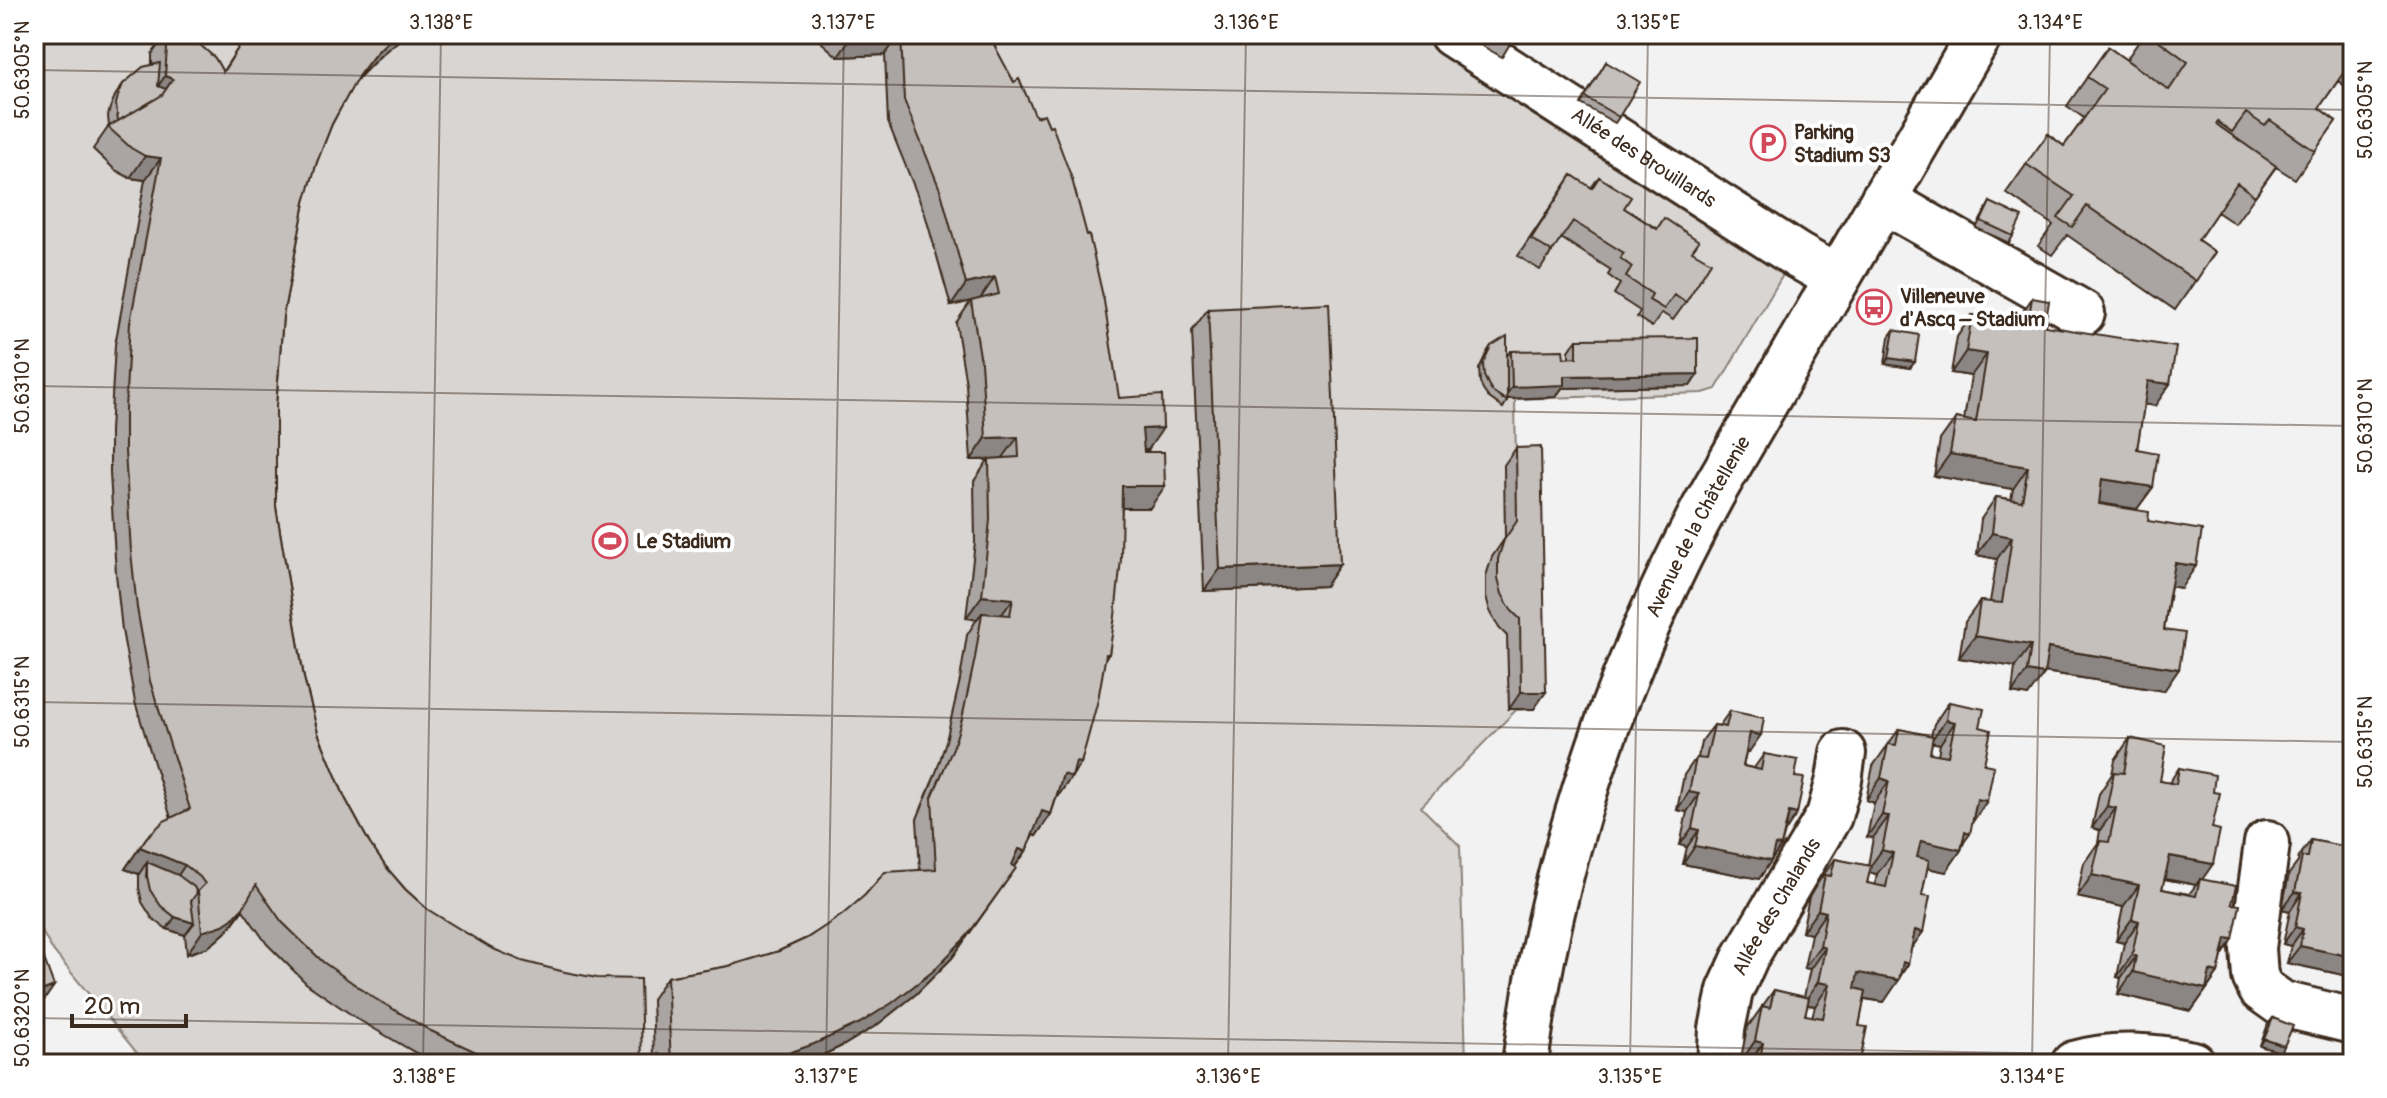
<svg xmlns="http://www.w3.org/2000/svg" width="2387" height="1098" viewBox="0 0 2387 1098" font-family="Pangolin,sans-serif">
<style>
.green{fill:#d8d5d2;stroke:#8a8078;stroke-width:2}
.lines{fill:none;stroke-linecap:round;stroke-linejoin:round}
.minor-casing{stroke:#3b2a1e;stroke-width:50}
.minor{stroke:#fff;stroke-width:44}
.wall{fill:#aaa5a3;stroke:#3b2a1e;stroke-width:2;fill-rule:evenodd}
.shaded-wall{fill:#8b8684;stroke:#3b2a1e;stroke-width:2}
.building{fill:#c6c0bd;stroke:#3b2a1e;stroke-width:2}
.ticks{fill:none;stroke:#3b2a1e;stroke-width:2;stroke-opacity:0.45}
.labels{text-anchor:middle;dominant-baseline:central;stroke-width:8;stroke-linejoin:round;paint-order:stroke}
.poi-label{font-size:20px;font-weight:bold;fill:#3b2a1e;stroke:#fff;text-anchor:start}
.street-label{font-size:20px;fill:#3b2a1e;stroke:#fff}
.neatline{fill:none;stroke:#3b2a1e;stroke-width:3}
.ticks-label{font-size:20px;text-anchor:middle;fill:#3b2a1e}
</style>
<rect width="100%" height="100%" fill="#f3f2f2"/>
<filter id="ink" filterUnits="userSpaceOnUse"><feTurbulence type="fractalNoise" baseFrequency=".0125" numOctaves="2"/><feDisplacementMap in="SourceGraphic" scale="16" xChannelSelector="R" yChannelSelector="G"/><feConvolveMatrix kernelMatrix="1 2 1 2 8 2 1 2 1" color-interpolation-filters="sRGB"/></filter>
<g filter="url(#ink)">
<!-- green -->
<path class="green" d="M34,34H1415L1784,273L1716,389L1703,393L1515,399L1516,464L1534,709L1516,710L1421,807L1460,846L1466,1064H146L51,948L34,917Z"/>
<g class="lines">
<!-- minor casing -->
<g class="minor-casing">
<g id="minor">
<path id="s1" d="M1452,34L1798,256L1837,278"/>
<path d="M1883,200L2082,313"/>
<path d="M2267,843L2253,948L2255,976L2261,989L2282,1004L2353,1021"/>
<path id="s2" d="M1525,1064C1551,859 1616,667 1716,487L1980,34"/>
<path id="s3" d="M1720,1064L1722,1029L1730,991L1746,956L1829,816L1839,780L1843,753"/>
<path d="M2074,1064C2113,1052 2154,1056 2193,1064"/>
</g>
</g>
<!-- minor -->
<use href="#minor" class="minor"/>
</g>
<!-- wall -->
<path class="wall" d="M166,34L223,71L242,42L381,55L354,83L332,124L317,162L305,202L283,316L276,406V507L304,678L318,733L345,798L370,844L386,867L405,889L427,909L643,1060L654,1056L652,999L667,977L729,966L779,951L807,938L920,870L917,819L937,770L946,741L960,680L967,635L977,619L966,618L975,542L974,481L988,460H971L966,384L956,323L971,301L980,299L951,306L925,214L888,122L885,55L838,57L812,34H980L1119,398L1148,450H1143L1150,508H1122L1109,654L1105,658L1081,763L1056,799L1051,814L1036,836L1033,835L1026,851L952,958L916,994L877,1025L844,1045L804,1064H440L416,1053L359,1020L307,984L267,944L243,910L228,930L216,941L208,947L187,954L185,935L167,929L152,918L142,902L139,888V874L125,869L147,837L171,818L135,702L122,630L116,574L110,473V431L115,345L145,180L130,178L115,170L93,149L109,126L108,116L110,108L115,96L123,84L152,65V54Z
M1472,34H1516L1502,57L1477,43L1480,38Z
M2144,34H2353V92L2338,81L2319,108L2336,121L2295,179L2276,167L2235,224L2217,212L2198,240L2215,252L2175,310L2067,235L2052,255L2038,246L2053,225L2006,193L2048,134L2064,146L2084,118L2067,106L2108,47L2126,60Z
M1606,62L1619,117L1615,123L1581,104Z
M1572,175L1591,188L1599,177L1624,208L1692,251L1686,302L1673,320L1662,313L1652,327L1637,317L1640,311L1614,294L1620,284L1608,275L1611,270L1561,238L1540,270L1518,256Z
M1990,202L2013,236L2009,243L1976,228Z
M2032,298L2045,326L2155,406L2144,404L2137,449L2153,487L2137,509L2099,504L2148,521L2181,588L2171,586L2164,630V691L2044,672L2028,696L2012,693L2015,667L1959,658L1965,622L1980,601L1990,602L1997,559L1977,555L1981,519L1996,497L2011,499L2013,489L1934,476L1940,440L1956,418L1964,420L1971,376L1951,373L1957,337L1972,315L2017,321Z
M1208,309L1340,564L1325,586L1204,591L1192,331Z
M1894,330L1910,368L1885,364L1889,337Z
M1577,339L1698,374L1690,386L1562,388L1556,397L1507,399V401L1503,408L1488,397L1483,390L1480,382L1479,369L1487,352L1491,346L1507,356L1511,351L1569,358V351Z
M2353,413V438L2344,426Z
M1516,448L1534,709H1509L1507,636L1499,628L1490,611L1486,596V576L1492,557L1505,538L1504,465Z
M1949,702L1980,727L1987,801L1972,822L1961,850L1946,872L1927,868L1908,964L1884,1002L1864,999L1859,1026L1860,1061L1858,1064L1740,1063L1747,1028L1774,990L1804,997L1810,969L1804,968L1811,934L1802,932L1809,897L1819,881L1835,859L1868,866L1873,838L1867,837L1874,803L1866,800L1873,766L1899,729L1931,736L1934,724ZM1932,742L1940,744L1938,755L1930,753ZM1869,873L1877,874L1875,885L1867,883ZM1807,1005L1815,1006L1812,1017L1805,1015Z
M1730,711L1749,752H1746L1743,766L1754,768L1764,754L1785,832L1781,846L1759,879L1683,864L1687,847L1680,845L1687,812L1677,810L1684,775L1696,758H1698L1701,742L1714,725L1719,726Z
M2130,738L2160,781L2169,783L2179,768L2213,792L2212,828L2202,879L2232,904L2233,939L2222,956L2218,973L2191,1011L2118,994L2121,978L2117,977L2124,943L2116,941L2123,907L2077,897L2084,863L2098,843L2100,830L2092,828L2099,794L2112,774L2115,760ZM2164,879L2196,885L2189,894L2162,889Z
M2353,827V851L2346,850L2343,864L2353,866V977L2287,963L2291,946L2283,944L2290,911L2282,909L2289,874L2298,862L2299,857L2311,840L2346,847L2349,832Z
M2273,1018L2284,1046L2280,1052L2260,1046L2268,1024Z"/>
<!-- shaded-wall -->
<path class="shaded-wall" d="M395,34H407L381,55L361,75L343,97L376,53Z
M900,34L885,55L838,57L853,35Z
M165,76L173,79L158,101L150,98Z
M145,156L161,158L145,180L130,178Z
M995,277L980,299L951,306L966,284Z
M1966,351L1987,354L1971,376L1951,373Z
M1889,358L1915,362L1910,368L1885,364Z
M1698,374L1690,386L1562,388L1556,397L1503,399L1512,387L1564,376Z
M2148,381L2170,384L2155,406L2133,403Z
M1163,428L1148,450H1127L1142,429Z
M1018,437L1002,459L971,460L986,438Z
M1950,454L2028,467L2013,489L1934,476Z
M2102,479L2153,487L2137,509L2087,501Z
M1122,486H1165L1150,508H1107Z
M1992,533L2012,537L1997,559L1977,555Z
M2175,563L2196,566L2181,588L2160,585Z
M1340,564L1325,586L1204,591L1220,569Z
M982,596L1013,599L997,621L982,613L977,619L966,618Z
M1975,636L2031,645L2015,667L1959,658Z
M2048,648L2179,669L2164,691L2032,670Z
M2027,671L2044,674L2028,696L2012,693Z
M1521,692H1546L1534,709H1509Z
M1946,720L1955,722L1940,744L1930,742Z
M1750,733L1761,735L1749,752L1738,750Z
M1076,762L1081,763L1056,799L1063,774Z
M1881,778L1889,781L1874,803L1866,800Z
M1689,792L1699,794L1687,812L1677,810Z
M1977,799L1987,801L1972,823Z
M2107,806L2116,808L2100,830L2092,828Z
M1042,811L1051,814L1036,836L1027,833Z
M1789,812L1797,814L1785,832Z
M1882,815L1889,816L1873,838L1867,837Z
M1692,828L1699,830L1687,847L1680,845Z
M1965,832L1970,834L1959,849L1961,850L1946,872L1905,863L1921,841Z
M2353,839V851L2346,850Z
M1775,845L1781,846L1759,879L1683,864L1695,846Z
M140,847L185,865L170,887L146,877L147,862L139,874L125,869Z
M1019,849L1026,851L1010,873L1004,871Z
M1882,850L1893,853L1877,874L1866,872Z
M2170,856L2213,864L2199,884L2200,879L2196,885L2155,877Z
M1016,868L952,958L916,994L877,1025L844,1045L804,1064H758Z
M2092,875L2139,885L2123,907L2077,897Z
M2295,892L2302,893L2290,911L2282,909Z
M243,908L228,930L216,941L208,947L187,954L202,932Z
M1818,910L1826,912L1811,934L1802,932Z
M175,917L194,923L185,935L167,929Z
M2132,919L2139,921L2124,943L2116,941Z
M2295,927L2303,929L2291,946L2283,944Z
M1915,930L1923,932L1908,953Z
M2226,938L2233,939L2218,961Z
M1820,946L1825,948L1810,969L1804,968Z
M2300,946L2353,957V977L2287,963Z
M2132,955L2136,956L2121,978L2117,977Z
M1903,962L1908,964L1897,980H1899L1884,1002L1843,995L1858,973Z
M2210,971L2218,973L2191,1011L2118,994L2133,972Z
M1818,982L1830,984L1815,1006L1803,1004Z
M54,986L34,1015V994Z
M2264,1039L2284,1046L2280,1052L2260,1046Z
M1755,1041L1763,1043L1748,1064L1740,1063Z
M476,1052L516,1064H467Z"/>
<!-- building -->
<path class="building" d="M168,34H175L184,36L198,43L215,58L223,72L242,42L251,34H395L376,53L359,75L332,124L317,162L305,202L283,316L276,406V507L304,678L318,733L345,798L370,844L386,867L405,889L427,909L491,948L522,961L565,972L597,978L640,979L642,1064H516L476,1052L431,1031L374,998L323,962L282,922L256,885L243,908L232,919L223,925L202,932L198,891L205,884L200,877L185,865L140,847L147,837L164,821L190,809L150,681L137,608L131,552L125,451V409L130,323L161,158L145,156L131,148L108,127L162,95L173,79L165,76Z
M901,34H980L985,42L991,39L1014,82L1019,79L1036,117L1044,114L1049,126L1052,125L1072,179L1087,235H1089L1104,301L1119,398L1162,395L1163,428L1142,429L1144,452H1164L1165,486H1122L1121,559L1115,616L1109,654H1106L1098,700L1081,763L1076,762L1072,777L1063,774L1051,814L1042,811L1026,851L1019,849L1012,865L1016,868L967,936L932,972L892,1003L860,1023L814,1044L758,1064H671L667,977L729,966L779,951L807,938L842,915L865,895L885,872L936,869L932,797L953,748L962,719L975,658L982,613L1010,615L1013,599L982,596L990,520L989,459L1019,457L1018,437L986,438L981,362L971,301L999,294L995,277L966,284L941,192L904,100Z
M1491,34H1516L1511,45Z
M2150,34H2353V59L2319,108L2336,121L2315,151L2270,120L2265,126L2246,113L2232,132L2218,122L2216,124L2276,166L2255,196L2237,183L2198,240L2215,252L2196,281L2087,206L2072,227L2058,218L2074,196L2026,164L2048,134L2064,146L2105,89L2087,77L2108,47L2169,90L2188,62Z
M1606,62L1640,82L1619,117L1585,97Z
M160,63L158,86L166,89L162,95L118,121L116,104L118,96L123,84L143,67Z
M1572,175L1592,188L1599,177L1631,197L1624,208L1657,229L1664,218L1699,241L1692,251L1711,262L1686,302L1674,295L1664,309L1649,300L1652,294L1626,277L1632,267L1620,258L1624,253L1573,221L1552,252L1531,239Z
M1990,202L2022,217L2013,236L1981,221Z
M2032,298L2049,301L2045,326L2176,347L2170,384L2148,381L2137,449L2158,453L2153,487L2102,479L2099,504L2149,512L2148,521L2202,530L2196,566L2175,563L2168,601L2164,630L2185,633L2179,669L2048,648L2044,674L2027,671L2031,645L1975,636L1980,601L2002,603L2012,537L1992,533L1996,497L2022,501L2028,467L1950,454L1956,418L1976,422L1987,354L1966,351L1972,315L2028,323Z
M1329,303L1340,564L1220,569L1208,309Z
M1894,330L1919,335L1915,362L1889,358Z
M1507,336V401L1492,391L1488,384L1484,376L1483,363L1491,346Z
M1698,338V374L1564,376V385L1512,387L1511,351L1563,350L1564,358L1577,357V339Z
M1541,447L1546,692H1521L1520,619L1511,610L1502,594L1498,578V559L1504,540L1517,521L1516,448Z
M1949,702L1984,709L1980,727L1991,730L1984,764L1994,766L1987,801L1977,799L1970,834L1965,832L1961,850L1921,841L1917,857L1929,860L1922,895L1930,896L1923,932L1915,930L1908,964L1903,962L1899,980L1858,973L1855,988L1866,991L1859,1026L1867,1027L1860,1061L1852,1060L1851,1064H1759L1763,1043L1755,1041L1762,1006L1770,1008L1774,990L1809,998L1805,1015L1823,1018L1830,984L1818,982L1825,948L1820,946L1826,912L1818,910L1825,875L1831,876L1835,859L1871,866L1867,883L1886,887L1893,853L1882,850L1889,816L1882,815L1889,781L1881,778L1888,744L1896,745L1899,729L1933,736L1930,753L1948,756L1955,722L1946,720Z
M1730,711L1764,718L1761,735L1750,733L1743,766L1761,770L1764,754L1798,760L1795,777L1804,778L1797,814L1789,812L1781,846L1775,845L1771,861L1695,846L1699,830L1692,828L1699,794L1689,792L1696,758L1706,759L1714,725L1726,727Z
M2130,738L2166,746L2160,781L2176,784L2179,768L2215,775L2213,792L2220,793L2212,828L2220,830L2213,864L2170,856L2162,889L2196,896L2200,879L2236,886L2232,904L2240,905L2233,939L2226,938L2218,973L2210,971L2206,989L2133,972L2136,956L2132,955L2139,921L2132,919L2139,885L2092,875L2100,841L2109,842L2116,808L2107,806L2114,772L2124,773Z
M2311,840L2347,847L2343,864L2353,867V957L2300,946L2303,929L2295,927L2302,893L2295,892L2302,857H2308Z
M147,862L178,875L194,887L197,893L191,901L194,923L175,917L161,906L150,890L147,876Z
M34,931L54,986L34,994Z
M2273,1018L2293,1026L2284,1046L2264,1039Z
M659,1054V1064H642V1059Z"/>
</g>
<!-- ticks -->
<path class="ticks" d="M34,70L2353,110M34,337L39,34M34,386L2353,426M34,702L2353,742M34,1018L2353,1059M423,1064L441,34M826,1064L844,34M1228,1064L1246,34M1630,1064L1648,34M2032,1064L2050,34"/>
<!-- icons -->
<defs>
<g id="parking-ring" transform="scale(1.8)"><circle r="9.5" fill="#fff" stroke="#d1495b" stroke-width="1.5"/><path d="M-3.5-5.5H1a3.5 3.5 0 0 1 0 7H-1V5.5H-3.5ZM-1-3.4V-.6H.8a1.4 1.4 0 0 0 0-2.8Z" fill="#d1495b"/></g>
<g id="bus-ring" transform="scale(1.8)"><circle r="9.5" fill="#fff" stroke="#d1495b" stroke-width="1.5"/><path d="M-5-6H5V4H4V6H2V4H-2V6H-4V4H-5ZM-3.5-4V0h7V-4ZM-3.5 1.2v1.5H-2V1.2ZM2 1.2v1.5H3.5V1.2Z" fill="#d1495b"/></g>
<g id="stadium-ring" transform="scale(1.8)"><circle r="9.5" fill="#fff" stroke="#d1495b" stroke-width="1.5"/><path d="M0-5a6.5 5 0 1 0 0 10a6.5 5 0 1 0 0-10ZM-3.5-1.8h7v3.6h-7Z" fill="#d1495b"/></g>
</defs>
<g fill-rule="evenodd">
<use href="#parking-ring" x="1768" y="143"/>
<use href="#bus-ring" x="1874" y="307"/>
<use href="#stadium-ring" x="610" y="541"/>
</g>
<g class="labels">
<!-- poi labels -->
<g class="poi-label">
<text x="1794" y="132">Parking<tspan x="1794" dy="23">Stadium S3</tspan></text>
<text x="1900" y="296">Villeneuve<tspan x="1900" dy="23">d'Ascq – Stadium</tspan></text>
<text x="636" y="541">Le Stadium</text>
</g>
<!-- street labels -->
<g class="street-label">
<text stroke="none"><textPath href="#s1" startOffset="228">Allée des Brouillards</textPath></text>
<text stroke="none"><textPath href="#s2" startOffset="568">Avenue de la Châtellenie</textPath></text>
<text stroke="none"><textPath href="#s3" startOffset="170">Allée des Chalands</textPath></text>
</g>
</g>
<!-- margin -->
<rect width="2387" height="1098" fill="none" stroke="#fff" stroke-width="88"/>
<!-- scale -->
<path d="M72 1014v12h114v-12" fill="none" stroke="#3b2a1e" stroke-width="4"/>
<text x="84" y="1014" font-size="24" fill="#3b2a1e" stroke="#ffffff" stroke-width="6" paint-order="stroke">20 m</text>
<rect x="44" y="44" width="2299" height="1010" class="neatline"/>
<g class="ticks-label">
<text x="441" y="29">3.138°E</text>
<text x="843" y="29">3.137°E</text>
<text x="1246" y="29">3.136°E</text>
<text x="1648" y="29">3.135°E</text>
<text x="2050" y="29">3.134°E</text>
<text transform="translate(22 70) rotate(-90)" y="7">50.6305°N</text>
<text transform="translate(2365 110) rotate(-90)" y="7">50.6305°N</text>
<text transform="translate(22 386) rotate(-90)" y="7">50.6310°N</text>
<text transform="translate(2365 426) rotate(-90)" y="7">50.6310°N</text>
<text transform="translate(22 702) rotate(-90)" y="7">50.6315°N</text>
<text transform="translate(2365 742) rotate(-90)" y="7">50.6315°N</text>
<text transform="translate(22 1018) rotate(-90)" y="7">50.6320°N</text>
<text x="424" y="1083">3.138°E</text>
<text x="826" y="1083">3.137°E</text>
<text x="1228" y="1083">3.136°E</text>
<text x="1630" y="1083">3.135°E</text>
<text x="2032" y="1083">3.134°E</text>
</g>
</svg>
